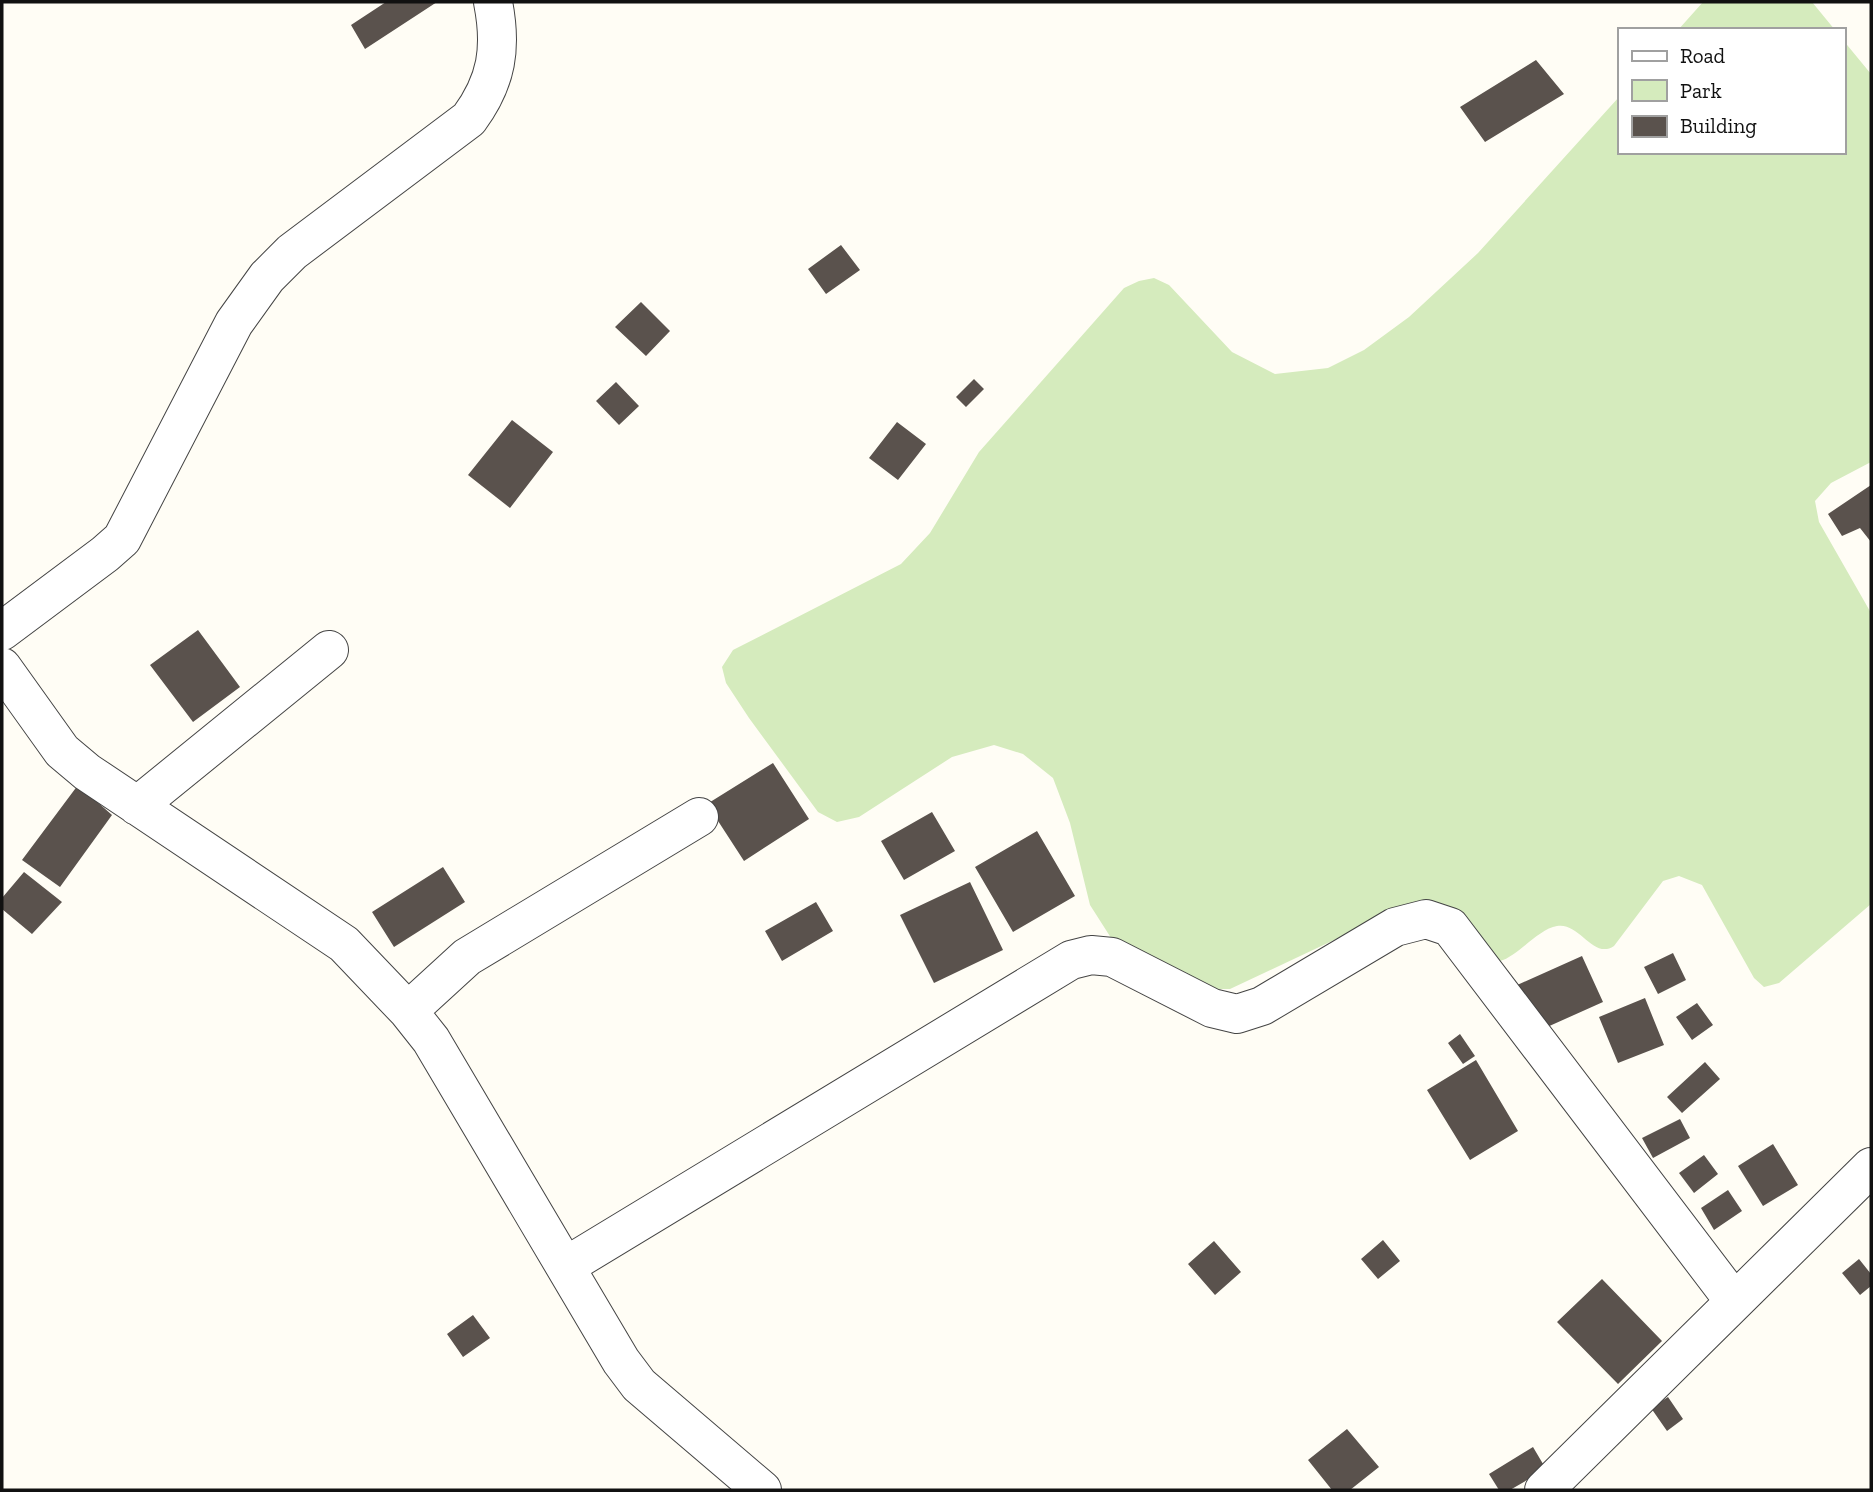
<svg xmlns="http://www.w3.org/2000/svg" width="1873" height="1492" viewBox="0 0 1873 1492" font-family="'Zilla Slab',serif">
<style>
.green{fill:#d5ebbd}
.building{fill:#5a524d}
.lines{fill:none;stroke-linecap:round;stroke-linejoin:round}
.minor-casing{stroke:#444;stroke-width:40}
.minor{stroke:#fff;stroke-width:38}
</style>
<rect width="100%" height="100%" fill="#fffdf5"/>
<!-- green -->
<path class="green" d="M1703,2H1812L1835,30H1678Z
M1843,40L1871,74V462L1831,483L1815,501L1819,522L1871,613V904L1779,983L1764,987L1754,978L1702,885L1679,876L1663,881L1614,946C1593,960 1580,922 1557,926C1538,929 1517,957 1500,961C1497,962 1493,960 1489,960L1387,915L1230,989H1204L1113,941L1090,905L1070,823L1053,778L1023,754L994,745L952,757L859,817L837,822L818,812L749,718L726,683L722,667L733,650L901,564L930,533L979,452L1124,288L1139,281L1154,278L1169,285L1232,352L1275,374L1328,368L1364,350L1409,317L1478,253L1619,97V152H1843Z"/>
<!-- building -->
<path class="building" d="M386,2H437L365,49L351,25Z
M1536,60L1564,94L1485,142L1460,107Z
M841,245L860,270L826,294L808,269Z
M641,302L670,331L646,356L615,327Z
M974,379L984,389L966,407L956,397Z
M616,382L639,406L619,425L596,401Z
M512,420L553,452L510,508L468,475Z
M897,422L926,444L898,480L869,458Z
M1871,485V542L1860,528L1842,536L1828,514Z
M198,630L240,687L193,722L150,665Z
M773,763L809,819L744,861L707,804Z
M78,785L112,815L60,887L22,860Z
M932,812L955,851L904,880L881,841Z
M1037,831L1075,896L1013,932L975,867Z
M443,867L465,902L394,947L372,912Z
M24,872L62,902L32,934L2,909V898Z
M970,882L1003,950L934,983L900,915Z
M816,902L833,931L782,961L765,931Z
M1673,953L1686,980L1658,994L1644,967Z
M1582,956L1603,1002L1536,1032L1515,986Z
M1645,998L1664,1045L1618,1063L1599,1017Z
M1697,1003L1713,1025L1692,1040L1676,1017Z
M1460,1034L1475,1056L1463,1064L1448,1043Z
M1476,1060L1518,1131L1470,1160L1427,1090Z
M1705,1062L1720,1079L1682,1113L1667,1097Z
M1680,1119L1690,1138L1653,1158L1642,1138Z
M1773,1144L1798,1185L1763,1206L1738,1166Z
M1704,1155L1718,1174L1694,1193L1679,1173Z
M1728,1190L1742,1211L1714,1230L1701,1208Z
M1383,1240L1400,1261L1378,1279L1361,1259Z
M1214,1241L1241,1272L1215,1295L1188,1264Z
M1859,1259L1871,1274V1286L1860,1295L1842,1273Z
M1602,1279L1662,1341L1618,1384L1557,1322Z
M473,1315L490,1338L463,1357L447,1334Z
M1668,1397L1683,1419L1667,1431L1651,1408Z
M1347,1429L1379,1467L1350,1490H1332L1308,1460Z
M1533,1447L1546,1469L1510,1490H1499L1489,1474Z"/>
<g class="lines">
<!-- minor casing -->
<g class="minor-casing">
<path id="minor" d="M2,631L105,554L122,539L234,323L267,277L292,252L469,119C497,81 502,48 493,2
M2,667L62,751L87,772L344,944L408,1011L431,1040L621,1361L639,1385L762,1490
M137,806L329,650
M408,1011L467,957L699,817
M566,1266L1071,960L1091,955L1112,957L1212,1008L1237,1014L1262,1006L1395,927L1426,919L1450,927L1734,1301
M1544,1490L1871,1167"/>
</g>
<!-- minor -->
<use href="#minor" class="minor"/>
</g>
<!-- border -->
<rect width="1873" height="1492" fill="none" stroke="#111111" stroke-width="7"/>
<!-- legend -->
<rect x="1618" y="28" width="228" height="126" fill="#ffffff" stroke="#a0a0a0" stroke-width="2"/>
<rect x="1632" y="51" width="35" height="10" fill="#ffffff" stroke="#a0a0a0" stroke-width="2"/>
<text x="1680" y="63" font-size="21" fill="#111111">Road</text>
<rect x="1632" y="80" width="35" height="21" fill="#d5ebbd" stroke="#a0a0a0" stroke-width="2"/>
<text x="1680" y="98" font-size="21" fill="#111111">Park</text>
<rect x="1632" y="116" width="35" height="21" fill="#5a524d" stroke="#a0a0a0" stroke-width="2"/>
<text x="1680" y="133" font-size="21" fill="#111111">Building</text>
</svg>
